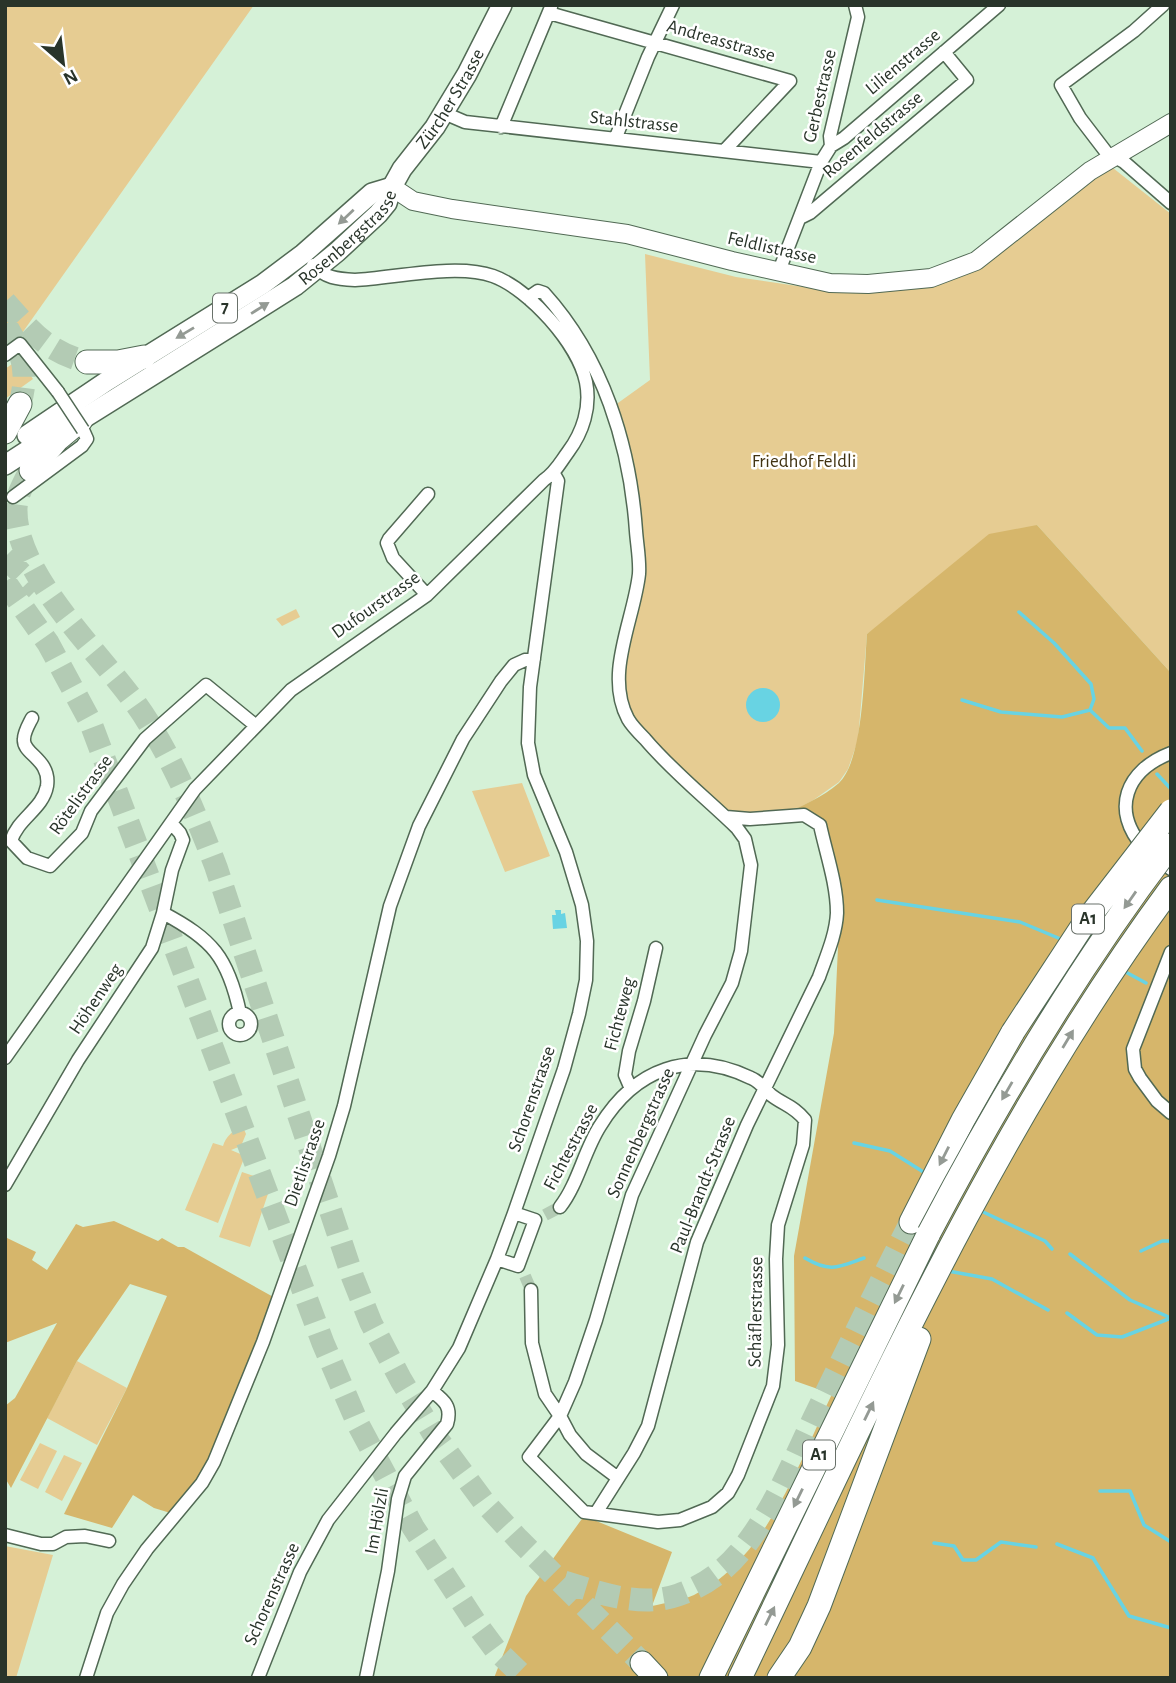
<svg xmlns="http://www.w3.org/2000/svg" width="1176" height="1683" viewBox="0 0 1176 1683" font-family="'Alegreya Sans',sans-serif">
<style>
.green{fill:#e6cc92}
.forest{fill:#d6b66b}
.water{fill:#68d3e3}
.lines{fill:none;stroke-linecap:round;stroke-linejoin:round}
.stream{stroke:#68d3e3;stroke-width:3.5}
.street-tunnel{stroke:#b3cbb4;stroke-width:12;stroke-dasharray:12 6;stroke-linecap:butt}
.highway-tunnel{stroke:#b3cbb4;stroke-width:23;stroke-dasharray:23 11;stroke-linecap:butt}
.street-casing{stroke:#516954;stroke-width:15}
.secondary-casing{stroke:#516954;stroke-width:20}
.primary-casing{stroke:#516954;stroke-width:22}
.highway-casing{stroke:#516954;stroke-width:25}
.street{stroke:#fff;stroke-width:12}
.secondary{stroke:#fff;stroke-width:18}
.primary{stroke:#fff;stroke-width:19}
.highway{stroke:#fff;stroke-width:23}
.street-bridge-casing{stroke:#516954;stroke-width:15;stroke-linecap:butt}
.highway-bridge-casing{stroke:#516954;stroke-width:25;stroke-linecap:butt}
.street-bridge{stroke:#fff;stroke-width:12}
.highway-bridge{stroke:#fff;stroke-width:23}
.oneway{fill:#949a94}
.labels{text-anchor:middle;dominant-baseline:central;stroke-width:5;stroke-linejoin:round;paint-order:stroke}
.shield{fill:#fff;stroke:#69716a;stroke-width:2}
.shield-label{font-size:18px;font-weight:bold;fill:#29342a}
.street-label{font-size:19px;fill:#29342a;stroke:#fff}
.park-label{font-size:19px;fill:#413312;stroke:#fff}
</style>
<rect width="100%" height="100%" fill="#d5f1d7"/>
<!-- green -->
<path class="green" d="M5,5H254L20,336L5,346Z
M1113,168L1171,214V673L1037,525L867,634L858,740L848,769L839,782L812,801L782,816L726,817L651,747L619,694L639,572L611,408L650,380L645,254L736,277L811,288L947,274L1090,171Z
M19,359L33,379L5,399V369Z
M296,609L300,617L282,626L276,619Z
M522,783L550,856L505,872L472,791Z
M243,1127L246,1134L241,1146L231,1150L245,1156L218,1223L185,1210L213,1143L223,1146C225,1138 234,1128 243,1127Z
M242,1172L272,1182L250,1247L219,1237Z
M77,1361L127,1388L97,1445L47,1418Z
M40,1443L57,1451L38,1489L20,1480Z
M64,1455L82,1463L62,1501L45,1492Z
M5,1546L53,1555L16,1678H5Z"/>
<!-- forest -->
<path class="forest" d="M1037,525L1171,673V1678H494L526,1596L584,1516L672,1552L652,1606C665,1603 681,1601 694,1595C767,1559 798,1464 832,1394L795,1381L794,1256L834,1033L839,926L820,826L782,816C801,806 823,797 839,783C864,759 864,670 867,634L989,534Z
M114,1221L158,1241L162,1238L178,1247H184L277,1299L230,1426L177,1515L154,1508L133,1495L112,1528L64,1514L127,1388L167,1296L130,1284L77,1361L11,1488L5,1478V1406L15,1398L57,1323L5,1343V1237L36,1252L32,1260L47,1270L76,1224L83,1227Z"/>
<!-- water -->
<path class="water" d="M746 705a17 17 0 1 1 34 0a17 17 0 1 1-34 0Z
M555,910H561V914L565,913L567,928L553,929L552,915H556Z"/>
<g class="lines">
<!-- stream -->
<path class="stream" d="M1019,612L1054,643L1091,684L1094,699L1090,710L1109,728H1125L1142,751
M962,700L1001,712L1062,717L1090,710
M1157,774L1171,789
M877,900L1020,922L1063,940
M1122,970L1146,983
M854,1143L890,1151L925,1173
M979,1210L1045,1241L1052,1249
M1141,1251L1162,1241H1171
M1070,1254L1130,1300L1171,1318
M805,1258C830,1273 839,1267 864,1258
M948,1271L992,1279L1048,1310
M1067,1313L1097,1335L1122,1337L1171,1318
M1100,1491H1130L1144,1525L1171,1542
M934,1543L954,1546L963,1560H976L1001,1542L1036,1547
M1057,1544L1093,1558L1129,1616L1171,1628"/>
<!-- street-tunnel -->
<path class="street-tunnel" d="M545,1215L560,1207
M525,1276L531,1290"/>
<!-- highway-tunnel -->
<path class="highway-tunnel" d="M5,302C31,331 47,352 87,362
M5,324C23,353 29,370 20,404
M29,473C23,484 17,495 16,508C14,579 112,662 148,722C176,767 197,817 216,867L353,1278L371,1323L401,1380L433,1433L484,1502L518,1539L642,1663
M5,557L37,589
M5,582L48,643L90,721L323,1343L358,1424L413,1527L475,1622L495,1649L525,1678
M564,1582C600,1593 641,1608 678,1595C702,1587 723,1572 739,1553C772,1514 792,1464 814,1418C846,1352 878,1287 911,1222"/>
<!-- street casing -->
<g class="street-casing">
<path id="street" d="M1163,5L1134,31L1061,85L1080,118L1106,152L1124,162L1171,203
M549,13L790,81L724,151
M444,113L465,122L821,162
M501,127L551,7
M616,137L648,57L673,5
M831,146L844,138L999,5
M802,217L810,213L967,80L944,52
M779,271L821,162L831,146L830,136L858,17L855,5
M528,298L538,291L544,293C603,358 630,445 636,531C637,545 640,560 639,574C634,620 604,674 628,719C632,726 639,733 645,739C672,771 706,798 737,828L745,839L751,865L741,951L732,983L705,1035L632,1195L596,1320L575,1382L560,1416L529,1457L584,1512L658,1522L680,1520L712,1507L728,1493L738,1475L773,1386L778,1345L776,1259L778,1225L803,1145L805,1120C794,1106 784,1105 771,1095C765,1089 759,1081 751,1078C689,1048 635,1069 600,1126C584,1151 578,1184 560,1207
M5,355L20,344L58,392
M13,497L82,446L87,439L83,430
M427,595L393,558L387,543L389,539L428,494
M32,718C29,724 24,732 24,739C22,754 51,759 47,786C43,809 18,818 11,841L27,858L50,866L82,833L91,811L145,739L206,685L255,725
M1171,753C1126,770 1110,810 1144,848C1151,856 1162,862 1171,869
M163,913C212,939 228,957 240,1013
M1171,952L1133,1049L1135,1069L1140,1078L1157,1101L1171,1113
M229 1024a11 11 0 1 1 22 0a11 11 0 1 1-22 0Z
M5,1058L195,789L291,690L427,595L544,480C555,473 560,463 568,452C583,432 591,407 586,382C578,344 529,289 493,276C457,263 394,278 355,280C337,279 325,278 313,265
M631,1089L625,1075L629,1051L644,1001L656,948
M5,1185L78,1060L152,948L163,913L172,870L183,840L180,833L172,824
M497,1259L518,1266L535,1220L514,1213
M531,1290L532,1343L545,1394L560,1416L570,1435L586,1454L618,1478
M596,1513L634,1453L648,1426L697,1242L747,1125L819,977C826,957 836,935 837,913C837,884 826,853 820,825L804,815L750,819L726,817
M5,1535L41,1544H53L66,1537L85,1536L109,1541
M86,1678L107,1613L123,1584L147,1549L202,1483L214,1462L263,1342L329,1156L344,1106L390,906L419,826L463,739L501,681L514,665L525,660L534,659
M258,1678L300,1572L328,1520L396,1433L432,1391L459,1348L497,1259L514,1213L564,1069L579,1014L586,980L587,941L582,905L566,852L534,775L528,743L530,687L558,481L554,474
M366,1678L388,1571L398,1499L405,1476L447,1424C452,1407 445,1401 432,1391"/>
</g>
<!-- secondary casing -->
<g class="secondary-casing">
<path id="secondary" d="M392,187L413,201L452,209L627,234L732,261L830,283L868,284L931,278L976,261L1090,171L1171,123"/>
</g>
<!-- primary casing -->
<g class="primary-casing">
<g id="primary">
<path d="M27,435L107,381L263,284L303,254L372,193L392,187"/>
<path id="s1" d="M5,465L53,434L81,420L295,286L337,252L378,214L387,203L392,187L402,169L435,127L467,74L502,5"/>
</g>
</g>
<!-- highway casing -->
<g class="highway-casing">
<path id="highway" d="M87,362H118L144,357
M5,432L20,404
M31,470L57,440L81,420
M911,1222L963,1120L1013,1032
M642,1663L656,1678
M711,1678L929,1233
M740,1678C870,1408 992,1130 1171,888
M779,1678L800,1647L819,1606L919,1339"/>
</g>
<!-- street -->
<use href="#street" class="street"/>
<!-- secondary -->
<use href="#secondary" class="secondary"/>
<!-- primary -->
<use href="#primary" class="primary"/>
<!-- highway -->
<use href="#highway" class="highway"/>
<!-- street-bridge casing -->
<g class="street-bridge-casing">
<path id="street-bridge" d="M58,392L83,430"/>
</g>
<!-- highway-bridge casing -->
<g class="highway-bridge-casing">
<path id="highway-bridge" d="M1013,1032L1083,925L1171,811
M929,1233C1000,1098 1078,967 1171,845"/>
</g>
<!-- street-bridge -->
<use href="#street-bridge" class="street-bridge"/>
<!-- highway-bridge -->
<use href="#highway-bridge" class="highway-bridge"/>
</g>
<!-- one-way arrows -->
<defs><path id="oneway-solid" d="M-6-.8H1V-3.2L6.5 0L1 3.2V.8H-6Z" transform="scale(1.75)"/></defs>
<g class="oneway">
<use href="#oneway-solid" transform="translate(346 217) rotate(137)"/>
<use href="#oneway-solid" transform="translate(260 308) rotate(-32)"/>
<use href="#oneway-solid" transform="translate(185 333) rotate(149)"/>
<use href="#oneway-solid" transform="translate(1130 900) rotate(125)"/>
<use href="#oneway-solid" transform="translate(1068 1039) rotate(-59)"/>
<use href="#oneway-solid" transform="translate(1007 1091) rotate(120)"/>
<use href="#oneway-solid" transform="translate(944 1156) rotate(117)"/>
<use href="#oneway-solid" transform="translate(899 1294) rotate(116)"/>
<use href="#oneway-solid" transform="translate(869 1411) rotate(-64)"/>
<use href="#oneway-solid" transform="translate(798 1498) rotate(116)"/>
<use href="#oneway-solid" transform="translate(770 1616) rotate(-64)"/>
</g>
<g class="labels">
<!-- shield labels -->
<g class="shield">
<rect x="213" y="293.5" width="24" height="29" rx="5"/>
<rect x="1072" y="904.5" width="32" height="29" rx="5"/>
<rect x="803" y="1440.5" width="32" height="29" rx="5"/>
</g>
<g class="shield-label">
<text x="225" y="308">7</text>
<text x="1088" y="919">A1</text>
<text x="819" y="1455">A1</text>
</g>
<!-- street labels -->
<g class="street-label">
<text transform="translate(721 41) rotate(16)">Andreasstrasse</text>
<text transform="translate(903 62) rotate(-40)">Lilienstrasse</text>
<text transform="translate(820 96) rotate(-77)">Gerbestrasse</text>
<text stroke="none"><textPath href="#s1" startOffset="588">Zürcher Strasse</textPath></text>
<text transform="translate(634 122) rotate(6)">Stahlstrasse</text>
<text transform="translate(873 135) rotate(-40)">Rosenfeldstrasse</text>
<text stroke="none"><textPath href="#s1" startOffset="413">Rosenbergstrasse</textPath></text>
<text transform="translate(772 248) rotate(13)">Feldlistrasse</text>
<text transform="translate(376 605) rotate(-35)">Dufourstrasse</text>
<text transform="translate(81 795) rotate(-54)">Rötelistrasse</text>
<text transform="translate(96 999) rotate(-56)">Höhenweg</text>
<text transform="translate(620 1014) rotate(-75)">Fichteweg</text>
<text transform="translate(532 1099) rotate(-71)">Schorenstrasse</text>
<text transform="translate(641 1133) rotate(-66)">Sonnenbergstrasse</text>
<text transform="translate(571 1147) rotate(-62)">Fichtestrasse</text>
<text transform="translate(305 1163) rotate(-71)">Dietlistrasse</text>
<text transform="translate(703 1185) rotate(-68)">Paul-Brandt-Strasse</text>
<text transform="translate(756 1312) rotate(-89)">Schäflerstrasse</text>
<text transform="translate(377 1521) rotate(-80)">Im Hölzli</text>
<text transform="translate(272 1594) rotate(-66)">Schorenstrasse</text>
</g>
<!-- park labels -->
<g class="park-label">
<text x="804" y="461">Friedhof Feldli</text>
</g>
</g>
<!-- border -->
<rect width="1176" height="1683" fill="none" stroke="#29342a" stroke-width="14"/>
<!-- north arrow -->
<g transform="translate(63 63) rotate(152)" stroke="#ffffff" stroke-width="5" paint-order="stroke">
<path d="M0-5L12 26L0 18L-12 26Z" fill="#29342a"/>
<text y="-10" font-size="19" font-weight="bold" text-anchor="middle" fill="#29342a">N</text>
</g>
</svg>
